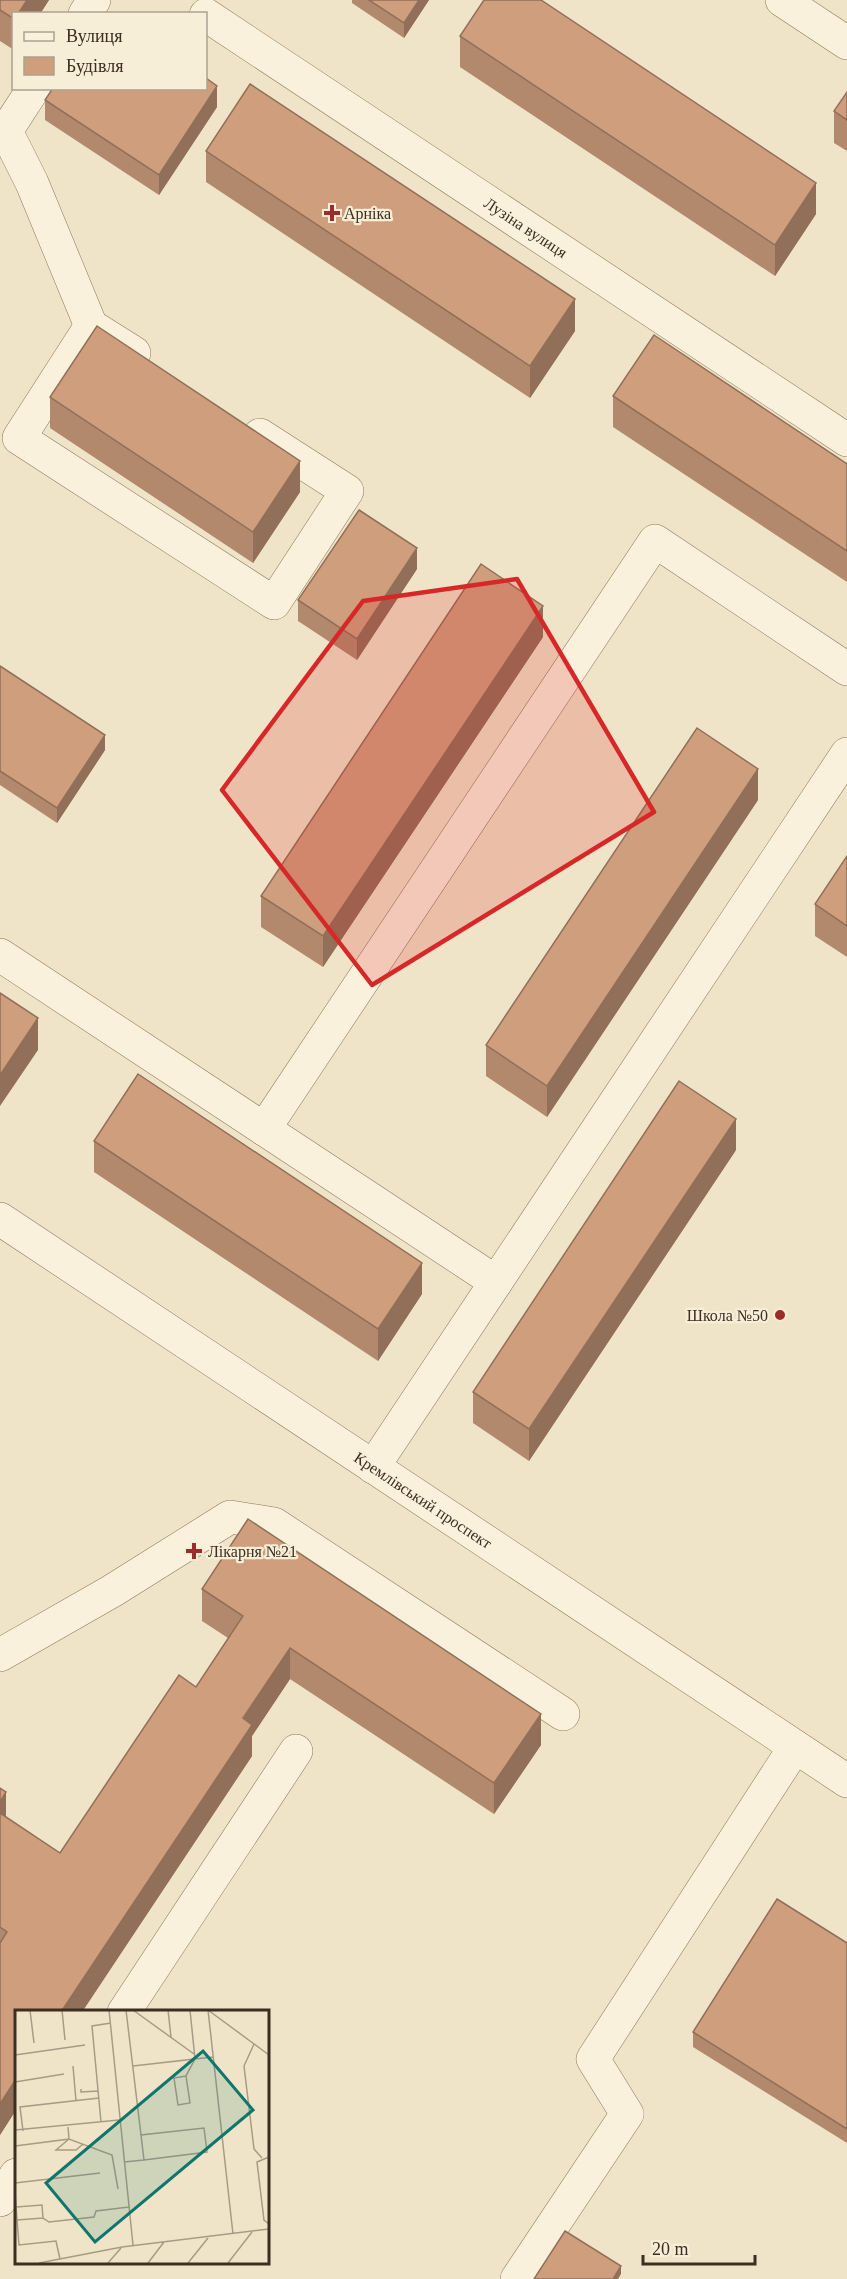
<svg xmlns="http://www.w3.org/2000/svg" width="847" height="2279" viewBox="0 0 847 2279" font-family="Georgia,serif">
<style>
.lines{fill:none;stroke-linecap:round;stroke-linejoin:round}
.minor-casing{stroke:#8d765c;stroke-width:34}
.minor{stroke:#faf1dc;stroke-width:33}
.wall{fill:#b2896c}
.shaded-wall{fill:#916f58}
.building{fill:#cf9f7d;stroke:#916f58;stroke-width:1.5}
.marked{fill:#d62828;fill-opacity:0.2;stroke:#d62828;stroke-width:4.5;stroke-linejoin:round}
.poi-dot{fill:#9e2a2b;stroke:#f7eed8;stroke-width:2}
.labels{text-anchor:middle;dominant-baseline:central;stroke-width:4.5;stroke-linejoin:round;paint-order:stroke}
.poi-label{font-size:16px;fill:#3d2e20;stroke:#f7eed8;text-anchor:start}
.street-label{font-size:16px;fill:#3d2e20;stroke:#f7eed8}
.inset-road{fill:none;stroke:#a89b85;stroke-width:1.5}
.view{fill:#0f766e;fill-opacity:0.15;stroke:#0f766e;stroke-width:3}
.inset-edge{fill:none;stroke:#3d2e20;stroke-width:3}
</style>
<rect width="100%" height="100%" fill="#f0e4c8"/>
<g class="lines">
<!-- minor casing -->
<g class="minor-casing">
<g id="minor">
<path d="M782,0L847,43"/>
<path d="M85,14L94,0"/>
<path id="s1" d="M206,15L847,440"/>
<path d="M0,127L6,131L34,88"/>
<path d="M0,139L6,131L32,183L91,326L134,353"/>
<path d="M91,326L19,438L274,603L347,491L260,435"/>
<path d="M0,955L264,1129"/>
<path id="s2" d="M0,1219L847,1781"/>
<path d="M496,1282L264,1129L655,541L847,669"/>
<path d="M373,1467L847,754"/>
<path d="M0,1655L112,1591L230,1517L274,1524L563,1714"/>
<path d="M124,2012L296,1751"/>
<path d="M0,2200L16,2175"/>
<path d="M517,2279L627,2114L593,2059L795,1747"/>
</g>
</g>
<!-- minor -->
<use href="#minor" class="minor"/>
</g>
<!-- wall -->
<path class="wall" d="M0,0H49L40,14H14V50L0,41Z
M352,0H429L404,38L352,3Z
M460,36L816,214L775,276L460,67Z
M847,92V151L834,143V111Z
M45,100L217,107L159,195L45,120Z
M206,151L575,331L530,398L206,182Z
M613,396L847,464V582L613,427Z
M50,397L300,492L253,563L50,428Z
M417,569L357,660L298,621V600Z
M543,637L323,967L261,927V896Z
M0,666L105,750L57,823L0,785Z
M758,800L547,1117L486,1076V1045Z
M847,856V957L815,936V904Z
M94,1141L422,1294L378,1361L94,1172Z
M736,1150L529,1461L473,1423V1392Z
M202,1589L541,1745L494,1814L290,1679L252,1736V1756L82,2012H16V2110L0,2135V1788L6,1817L60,1853L196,1687L228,1638L202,1621Z
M847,1943V2143L693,2047V2032Z"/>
<!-- shaded-wall -->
<path class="shaded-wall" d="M27,0H49L40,14H18Z
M419,0H429L404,38V23Z
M217,86V107L159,195V175Z
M816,183V214L775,276V245Z
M575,299V331L530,398V366Z
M300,461V492L253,563V532Z
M417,548V569L357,660V639Z
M543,606V637L323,967V936Z
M105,735V750L57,823V808Z
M758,769V800L547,1117V1086Z
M38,1018V1050L0,1106V1075Z
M736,1119V1150L529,1461V1429Z
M422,1263V1294L378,1361V1329Z
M290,1648V1679L252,1736V1756L82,2012H61L243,1718Z
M541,1714V1745L494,1814V1783Z
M6,1792V1824L0,1833V1802Z
M16,2079V2110L0,2135V2104Z
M621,2266V2274L618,2279H613Z"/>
<!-- building -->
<path class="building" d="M0,0H27L18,14H14V19L0,10Z
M369,0H419L404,23Z
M484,0H541L816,183L775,245L460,36Z
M206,78L217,86L159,175L45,100L53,88H206Z
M250,84L575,299L530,366L206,151Z
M847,92V120L834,111Z
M97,326L300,461L253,532L50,397Z
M654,335L847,464V551L613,396Z
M359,510L417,548L357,639L298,600Z
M481,564L543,606L323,936L261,896Z
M0,666L105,735L57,808L0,771Z
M697,728L758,769L547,1086L486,1045Z
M847,856V926L815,904Z
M0,993L38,1018L0,1075Z
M138,1074L422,1263L378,1329L94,1141Z
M679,1081L736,1119L529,1429L473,1392Z
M248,1519L541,1714L494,1783L290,1648L243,1718L252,1725L61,2012H16V2079L0,2104V1943L7,1932L0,1927V1813L60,1853L179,1675L196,1687L243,1616L202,1589Z
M0,1788L6,1792L0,1802Z
M777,1899L847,1943V2129L693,2032Z
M565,2231L621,2266L613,2279H534Z"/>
<!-- marked area -->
<path class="marked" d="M517,579L654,812L372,985L222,790L363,601Z"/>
<!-- markers -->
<g class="poi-dot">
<path d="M329 204h6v6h6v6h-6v6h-6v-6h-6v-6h6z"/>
<circle cx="780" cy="1315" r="6"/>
<path d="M191 1542h6v6h6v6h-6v6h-6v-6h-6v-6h6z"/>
</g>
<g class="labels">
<!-- poi labels -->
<g class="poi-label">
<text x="344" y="213">Арніка</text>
<text x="768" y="1315" text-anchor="end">Школа №50</text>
<text x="208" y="1551">Лікарня №21</text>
</g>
<!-- street labels -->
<g class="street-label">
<text stroke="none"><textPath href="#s1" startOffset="384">Лузіна вулиця</textPath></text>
<text stroke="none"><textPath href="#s2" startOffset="508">Кремлівський проспект</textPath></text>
</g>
</g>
<!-- overview -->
<g transform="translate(15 2010)">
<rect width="254" height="254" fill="#f0e4c8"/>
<path class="inset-road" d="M15,0L19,33M47,0L50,30M94,0L118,235M111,0L126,125M118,0L179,44M153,0L156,27M175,0L180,49L198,47M193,0L218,224M193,0L254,45M239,34L229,56L239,139L247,148M0,45L70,35M58,56L61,91M118,56L180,49L171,66L175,93L163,95L159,68L171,66M0,72L49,64M66,79V82L83,81M86,112L77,16L96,13M0,120L104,110M8,121L5,97L84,88M68,134L61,140H41L54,129L97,145L103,179M0,136L54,129L53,117M254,147L242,152L249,210L254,214M109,152L129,150L192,142L189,118L126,125L129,150M0,173L85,163M0,183L4,235L41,231L45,249M1,197L27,195L28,208L34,212L79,207L81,201L114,197M2,210L28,208M24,253L107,237L254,219M93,253L106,238M133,253L149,232M173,253L193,228M213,253L237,222"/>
<path class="view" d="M188,41L238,100L80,232L31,173Z"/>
<rect width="254" height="254" class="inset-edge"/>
</g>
<!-- legend -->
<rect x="12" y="12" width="195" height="78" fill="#f7eed8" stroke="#ada18e" stroke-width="1.5"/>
<rect x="24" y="32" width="30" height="9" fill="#faf1dc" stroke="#ada18e" stroke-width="1.5"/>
<text x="66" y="42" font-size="18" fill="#3d2e20">Вулиця</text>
<rect x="24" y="57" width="30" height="18" fill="#cf9f7d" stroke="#ada18e" stroke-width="1.5"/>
<text x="66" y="72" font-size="18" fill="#3d2e20">Будівля</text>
<!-- scale -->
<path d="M643 2255v9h112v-9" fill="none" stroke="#3d2e20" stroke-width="3"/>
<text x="652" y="2255" font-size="18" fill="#3d2e20" stroke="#f7eed8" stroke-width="4.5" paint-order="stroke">20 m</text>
</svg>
